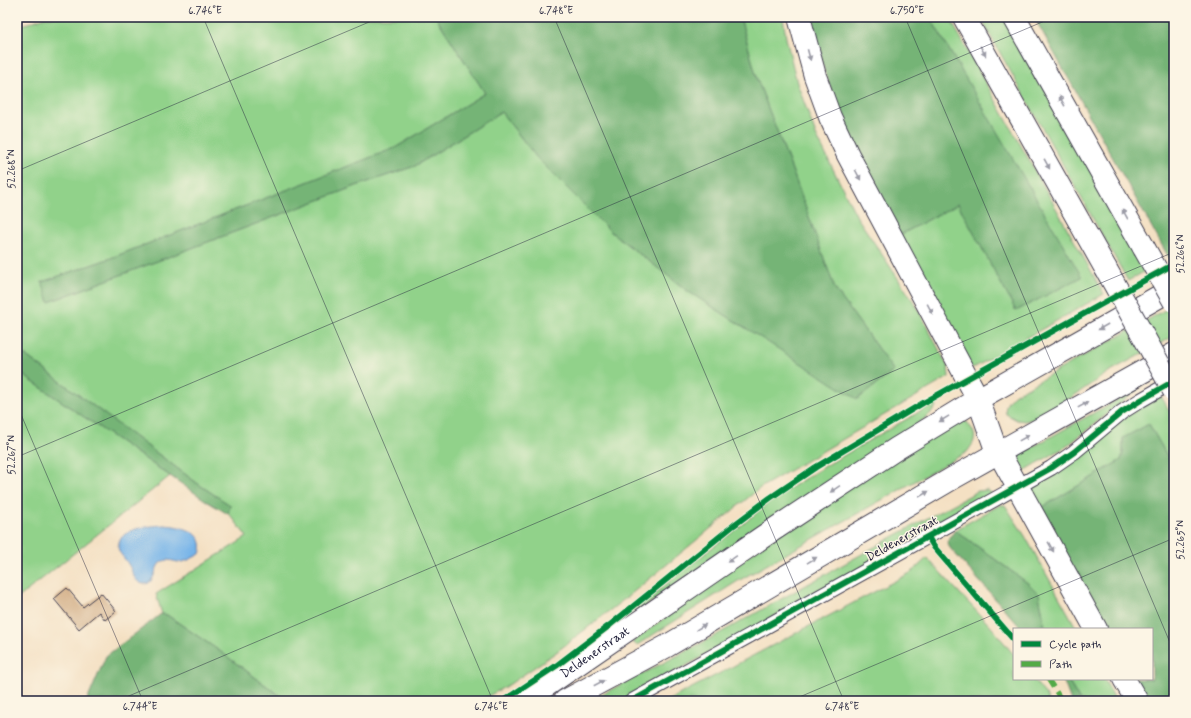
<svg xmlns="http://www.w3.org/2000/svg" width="1191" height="718" viewBox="0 0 1191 718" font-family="Mynerve,sans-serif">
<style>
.green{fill:#91d28a;stroke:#5a7a62}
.forest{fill:#74b476;stroke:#4b6b58}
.water{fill:#76b4e9;stroke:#4c6b92}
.building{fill:#cea67c}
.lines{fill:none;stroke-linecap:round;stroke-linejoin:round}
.minor-casing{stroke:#423e4f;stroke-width:16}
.primary-casing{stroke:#423e4f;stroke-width:24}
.motorway-casing{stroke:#423e4f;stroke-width:24}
.minor{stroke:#fff;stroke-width:14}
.primary{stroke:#fff;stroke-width:22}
.motorway{stroke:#fff;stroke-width:22}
.motorway-bridge-casing{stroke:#423e4f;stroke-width:24;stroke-linecap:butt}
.motorway-bridge{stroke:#fff;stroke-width:22}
.quiet{stroke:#53aa46;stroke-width:5;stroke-dasharray:10 5;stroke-linecap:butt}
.cycleway-casing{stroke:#fcf5e5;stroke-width:8}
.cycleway{stroke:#00873e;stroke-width:6}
.oneway{fill:#9c9ca7}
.ticks{fill:none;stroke:#22223b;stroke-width:1;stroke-opacity:0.45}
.labels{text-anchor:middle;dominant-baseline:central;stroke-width:3;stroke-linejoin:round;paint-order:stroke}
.street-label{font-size:13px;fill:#22223b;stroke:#fcf5e5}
.neatline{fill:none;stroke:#22223b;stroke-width:1.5}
.ticks-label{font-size:10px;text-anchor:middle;fill:#22223b}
</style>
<rect width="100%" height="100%" fill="#fcf5e5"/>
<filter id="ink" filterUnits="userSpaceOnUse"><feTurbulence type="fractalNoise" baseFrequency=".025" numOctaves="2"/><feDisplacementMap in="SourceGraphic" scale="8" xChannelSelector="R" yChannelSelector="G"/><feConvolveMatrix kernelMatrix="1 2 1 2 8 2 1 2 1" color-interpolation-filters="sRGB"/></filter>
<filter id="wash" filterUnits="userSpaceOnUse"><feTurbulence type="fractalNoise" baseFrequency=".012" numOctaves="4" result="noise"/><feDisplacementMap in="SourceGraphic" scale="16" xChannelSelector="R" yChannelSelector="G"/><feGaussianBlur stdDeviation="0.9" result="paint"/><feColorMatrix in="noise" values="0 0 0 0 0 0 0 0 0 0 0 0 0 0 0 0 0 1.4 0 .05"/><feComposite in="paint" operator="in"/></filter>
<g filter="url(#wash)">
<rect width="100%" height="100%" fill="#f4e0c3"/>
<!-- green -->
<path class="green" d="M45,17H436L485,93L395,148L111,258L42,282L49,302L356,186L415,166L501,112L537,158L611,232L689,292L858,399L894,371L835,289L792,170L757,79L740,17H783L786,38L797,83L816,135L857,217L917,307L948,367L949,377L760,488L631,594L555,653L510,684L483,699L473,701H287L221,652L167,615L162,614L156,594L247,537L232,517L228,514L230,505L201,486L25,355H19L17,357V27Z
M930,17H949L1104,294L975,367L968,368L898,236L958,204L1016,311L1081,277Z
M980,17H1007L1149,269L1128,281Z
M1174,305V336L1107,373L1043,417L1025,421L1017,420L1006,414C1004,404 1008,402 1014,395Z
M17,371L170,476L17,599Z
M1142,386L1067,446L1024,471L1019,463L1020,454Z
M1161,396L1174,419V468L1149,424L1123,438V453L1121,460L1036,511L1025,493L1128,415Z
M940,400L933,411L922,421L608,631C653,595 697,558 743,524C754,515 764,505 776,497C829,462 885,432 940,400Z
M957,418L967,422C977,435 977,439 967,452L738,581L637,645L632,642L779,533Z
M987,490L993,494L623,701H589L702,643L898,534L978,491Z
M1000,505H1005L1025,536L1077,629H1045L1042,609L1038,594L1029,584L955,530Z
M927,558L993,629L1014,655V679H1033L1046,695L1048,701H667L912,572Z
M1067,679H1104L1116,701H1080Z"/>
<!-- forest -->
<path class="forest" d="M436,17H740L757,79L792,170L835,289L894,371L857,399L689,292L611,232L537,158L501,112L415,166L356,186L49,302L42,282L111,258L395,148L485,93Z
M806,17H930L1082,277L1016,311L958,204L898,236L848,139Z
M1034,17H1174V256L1169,258Z
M19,355H25L201,486L230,505L228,514L208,502L17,371V357Z
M1149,424L1174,468V701H1141L1129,679H1152V629H1101L1036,511L1121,460L1123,453V438Z
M955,530L1029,584L1039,594L1045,629H1022L950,548L947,542Z
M161,614L167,615L221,652L287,701H87L106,656Z
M1061,679H1067L1080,701H1071L1064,682Z"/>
<!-- water -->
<path class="water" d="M164,525C180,526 208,531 200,554C194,557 185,563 178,562C172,561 166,558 160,563C155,568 154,584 145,584C134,584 133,571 128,564C124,556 114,551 120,540C127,527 151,526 164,525Z"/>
<g id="blocks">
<!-- building -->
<path class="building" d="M67,588L83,607L101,593L116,611L105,620L99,612L79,629L54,599Z"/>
</g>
</g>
<g filter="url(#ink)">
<use href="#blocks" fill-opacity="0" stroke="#423e4f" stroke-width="1"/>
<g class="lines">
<!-- minor casing -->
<g class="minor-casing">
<path id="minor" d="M632,701L1051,468L1074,452L1122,412L1141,400L1174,381"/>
</g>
<!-- primary casing -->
<g class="primary-casing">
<g id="primary">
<path id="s1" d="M524,701L764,536L896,449L978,399L1174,288"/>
<path d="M565,701L667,646L953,478L1174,354"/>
</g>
</g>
<!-- motorway casing -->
<g class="motorway-casing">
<path id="motorway" d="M799,17L815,76L830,117L848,155L978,399L994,444L1096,629
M964,17L1106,269
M1014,17L1144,248
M1124,679L1137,701"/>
</g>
<!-- minor -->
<use href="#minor" class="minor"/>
<!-- primary -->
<use href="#primary" class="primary"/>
<!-- motorway -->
<use href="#motorway" class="motorway"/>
<!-- motorway-bridge casing -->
<g class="motorway-bridge-casing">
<path id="motorway-bridge" d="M1144,248L1174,301
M1106,269L1174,391"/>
</g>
<!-- motorway-bridge -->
<use href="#motorway-bridge" class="motorway-bridge"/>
<!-- quiet -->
<path class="quiet" d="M1048,679L1062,701"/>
<!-- cycleway casing -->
<g class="cycleway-casing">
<path id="cycleway" d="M928,537L934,547L1014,640
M503,701L556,666L610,625L734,525L770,498L816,467L923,403L1174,264
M632,701L1051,468L1074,452L1122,412L1141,400L1174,381"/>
</g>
<!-- cycleway -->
<use href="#cycleway" class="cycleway"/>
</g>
<!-- one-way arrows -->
<defs><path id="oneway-solid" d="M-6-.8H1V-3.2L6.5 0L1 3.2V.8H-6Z"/></defs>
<g class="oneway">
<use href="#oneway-solid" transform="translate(983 51) rotate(61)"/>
<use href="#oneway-solid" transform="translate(809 55) rotate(75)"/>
<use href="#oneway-solid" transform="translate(1062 101) rotate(-119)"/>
<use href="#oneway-solid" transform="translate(1047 164) rotate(61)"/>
<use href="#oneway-solid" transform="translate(858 175) rotate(62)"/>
<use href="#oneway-solid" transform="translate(1125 214) rotate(-119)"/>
<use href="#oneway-solid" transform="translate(930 309) rotate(62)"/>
<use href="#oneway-solid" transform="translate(1103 327) rotate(150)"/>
<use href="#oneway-solid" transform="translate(1083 405) rotate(-29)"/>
<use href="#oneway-solid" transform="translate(944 419) rotate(149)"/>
<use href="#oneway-solid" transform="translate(1024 438) rotate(-29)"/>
<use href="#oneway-solid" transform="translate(835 489) rotate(146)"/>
<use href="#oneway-solid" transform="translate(924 494) rotate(-31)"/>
<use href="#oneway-solid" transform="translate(1051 547) rotate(61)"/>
<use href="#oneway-solid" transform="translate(732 559) rotate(145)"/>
<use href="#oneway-solid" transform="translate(812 560) rotate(-31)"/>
<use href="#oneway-solid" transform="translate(701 627) rotate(-31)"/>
<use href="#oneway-solid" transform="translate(599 683) rotate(-28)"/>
</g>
</g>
<!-- ticks -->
<path class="ticks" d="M203,17L493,701M554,17L844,701M905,17L1174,652M17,171L381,17M17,405L143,701M17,457L1054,17M117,701L1174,252M790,701L1174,538"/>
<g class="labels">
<!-- street labels -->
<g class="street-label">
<text transform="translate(902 539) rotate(-29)">Deldenerstraat</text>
<text stroke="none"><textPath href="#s1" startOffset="86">Deldenerstraat</textPath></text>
</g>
</g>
<!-- margin -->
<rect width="1191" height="718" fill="none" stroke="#fcf5e5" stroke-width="44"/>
<!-- legend -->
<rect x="1013" y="628" width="140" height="52" fill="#fcf5e5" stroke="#a5a1a1"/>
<rect x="1021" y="641" width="20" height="6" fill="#00873e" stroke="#a5a1a1"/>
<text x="1049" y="648" font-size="12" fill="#22223b">Cycle path</text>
<rect x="1021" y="661" width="20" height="6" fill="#53aa46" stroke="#a5a1a1"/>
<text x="1049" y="668" font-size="12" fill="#22223b">Path</text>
<rect x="22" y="22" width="1147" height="674" class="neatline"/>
<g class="ticks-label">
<text x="205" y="14">6.746°E</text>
<text x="556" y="14">6.748°E</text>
<text x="907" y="14">6.750°E</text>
<text transform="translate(11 169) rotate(-90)" y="4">52.268°N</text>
<text transform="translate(1180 254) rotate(-90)" y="4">52.266°N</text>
<text transform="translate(11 455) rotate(-90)" y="4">52.267°N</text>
<text transform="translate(1180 540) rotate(-90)" y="4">52.265°N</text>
<text x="140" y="710">6.744°E</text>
<text x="491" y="710">6.746°E</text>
<text x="842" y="710">6.748°E</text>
</g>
</svg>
